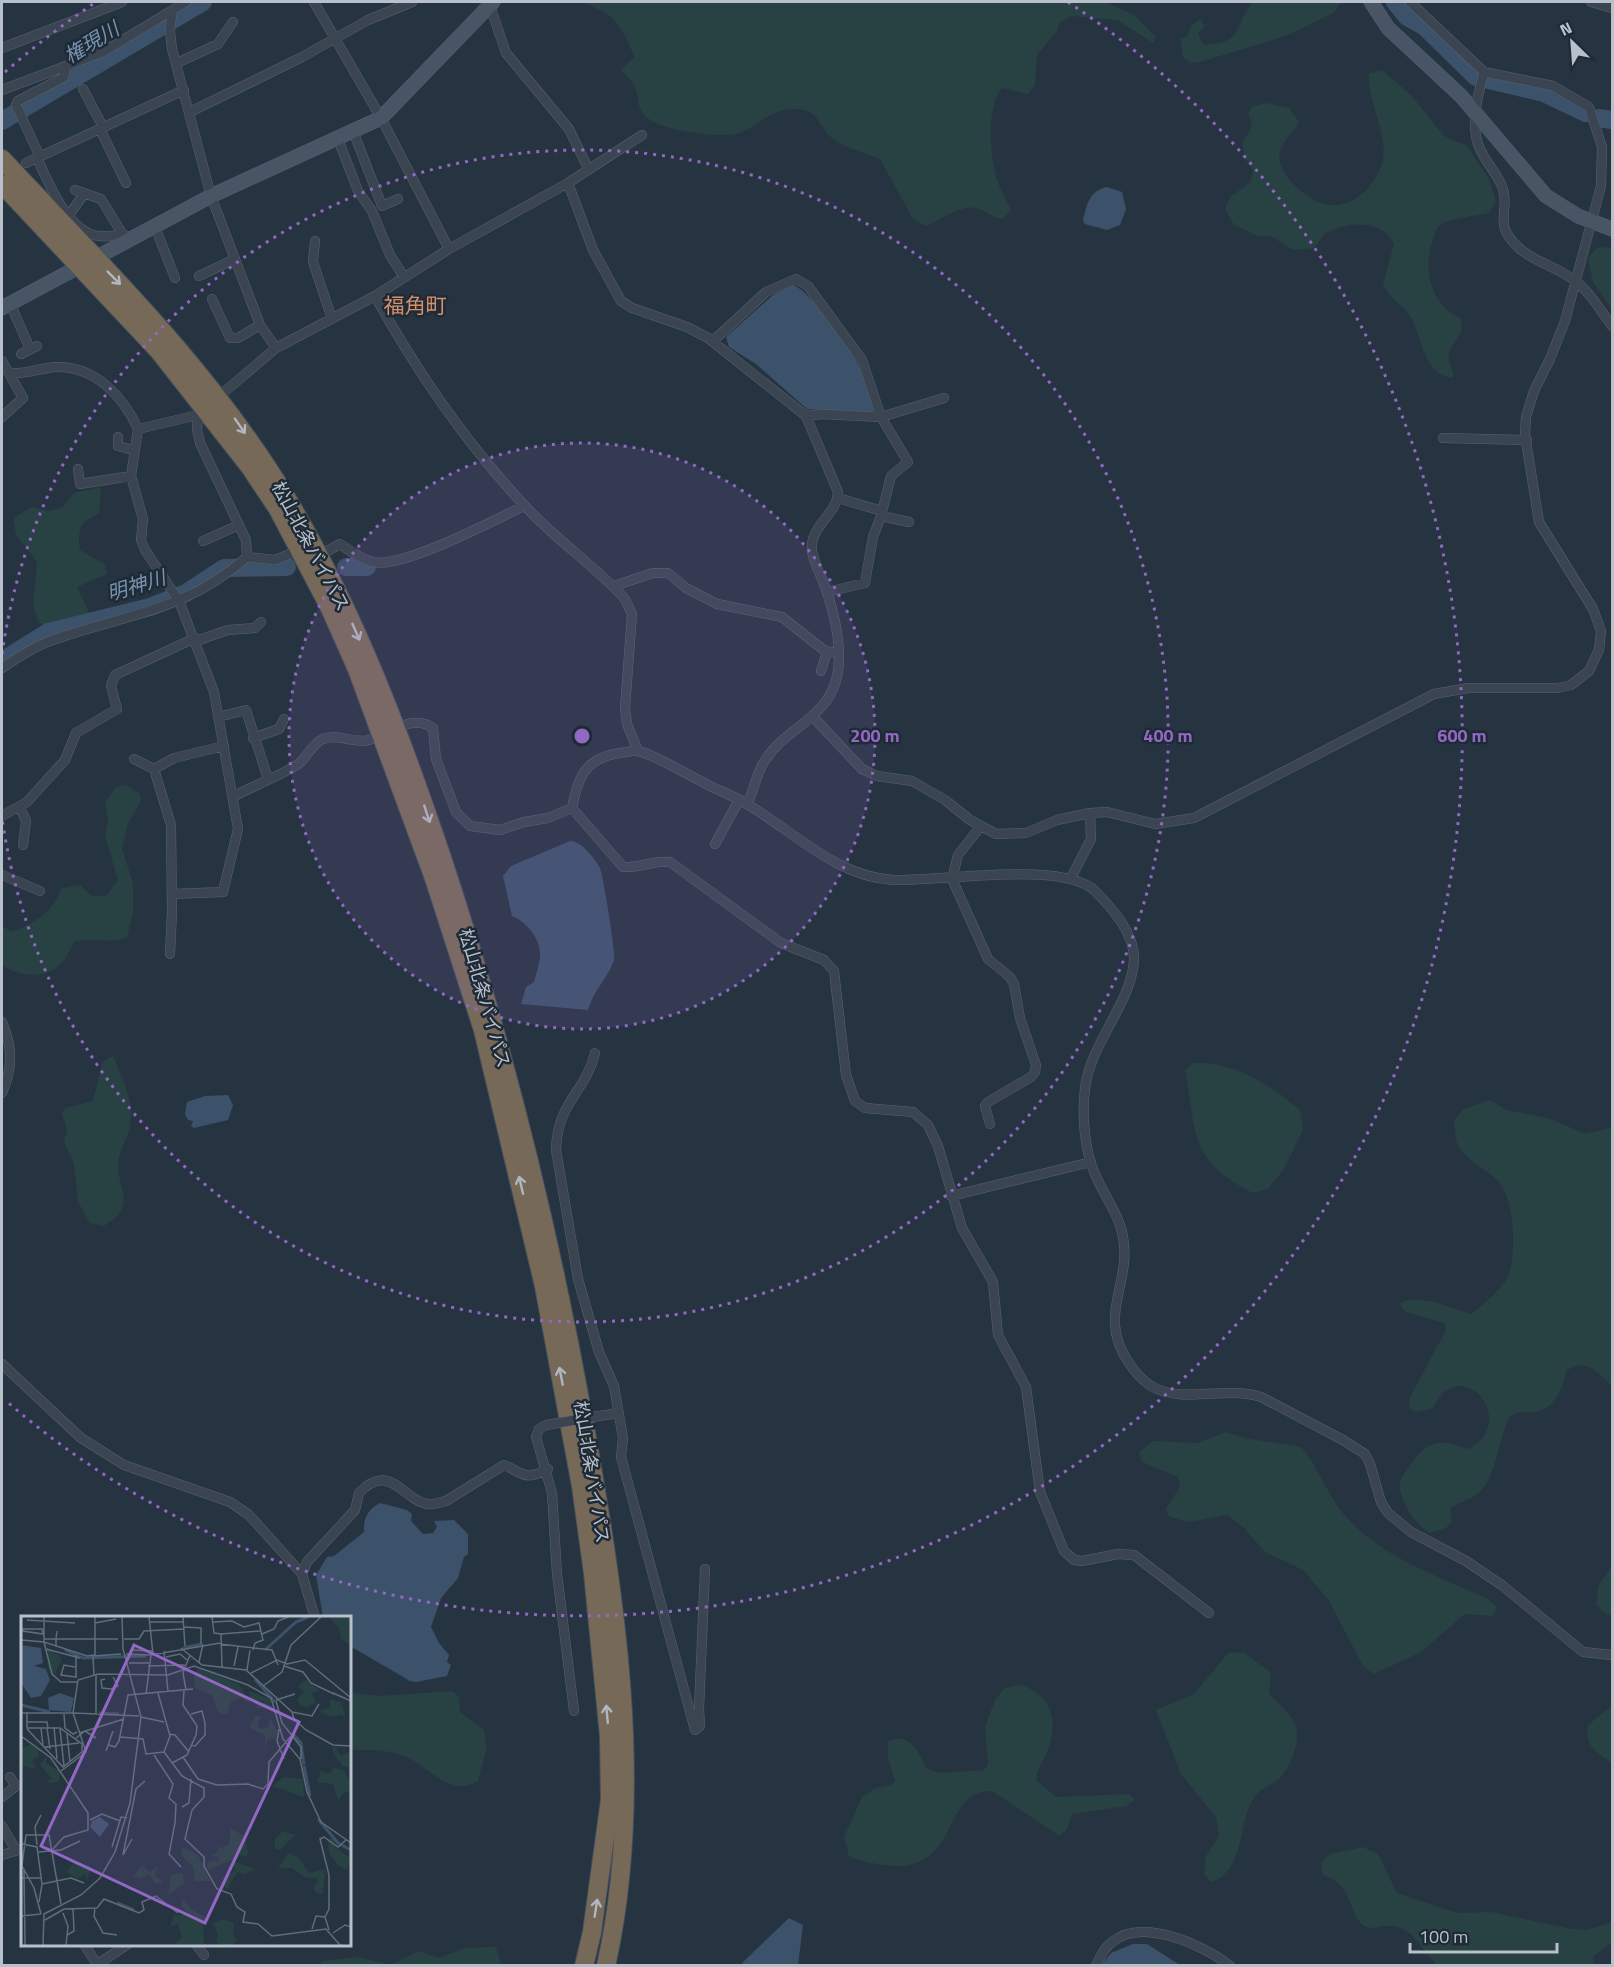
<svg xmlns="http://www.w3.org/2000/svg" width="1614" height="1967" viewBox="0 0 1614 1967" font-family="'Titillium Web','Noto Sans JP',sans-serif">
<style>
.green{fill:#284143}
.water{fill:#3c526a}
.lines{fill:none;stroke-linecap:round;stroke-linejoin:round}
.river{stroke:#3c526a;stroke-width:18}
.street-casing{stroke:#58636f;stroke-width:10}
.secondary-casing{stroke:#58636f;stroke-width:15}
.highway-casing{stroke:#45505c;stroke-width:20}
.street{stroke:#3a4551;stroke-width:9}
.secondary{stroke:#485564;stroke-width:14}
.highway{stroke:#776958;stroke-width:18}
.street-bridge-casing{stroke:#58636f;stroke-width:10;stroke-linecap:butt}
.street-bridge{stroke:#3a4551;stroke-width:9}
.oneway{stroke:#b1b7c0}
.ring{fill:none;stroke:#9367c4;stroke-width:3;stroke-dasharray:3 6}
.labels{text-anchor:middle;dominant-baseline:central;stroke-width:5;stroke-linejoin:round;paint-order:stroke}
.street-label{font-size:18px;fill:#b7c0cb;stroke:#1f2a37}
.water-label{font-size:20px;font-style:italic;fill:#7893ae;stroke:#1f2a37}
.quarter-label{font-size:21px;fill:#d69068;stroke:#1f2a37}
.inset-river{fill:none;stroke:#3c526a;stroke-width:3}
.inset-road{fill:none;stroke:#606c79;stroke-width:1.5}
.view{fill:#9367c4;fill-opacity:0.15;stroke:#9367c4;stroke-width:3}
.inset-edge{fill:none;stroke:#b7c0cb;stroke-width:3}
.centre{fill:#9367c4;stroke:#1f2a37;stroke-width:3}
.ring-label{font-size:18px;text-anchor:middle;font-weight:bold;fill:#9367c4;stroke:#1f2a37;stroke-width:5;stroke-linejoin:round;paint-order:stroke}
</style>
<rect width="100%" height="100%" fill="#263442"/>
<!-- green -->
<path class="green" d="M584,2H1106L1134,15L1156,37L1153,43L1118,20L1071,16L1059,23L1057,31L1037,55L1035,85L1028,94L1002,88C985,108 990,162 999,185C1003,195 1008,202 1011,211L1002,219C992,217 988,213 980,209C962,202 942,220 926,226L913,219L880,159C864,152 838,147 827,133C817,121 816,109 796,109C771,109 762,123 742,132C725,140 664,131 649,119C633,107 641,95 633,83C630,78 624,75 621,69L635,57C627,42 621,22 605,13C598,8 591,7 584,2Z
M1253,2H1342L1333,13L1286,36L1200,62L1190,63L1183,57L1180,38L1187,37L1191,26L1200,19L1205,26L1198,33L1203,45C1246,43 1232,27 1253,2Z
M1382,70L1412,96L1444,136L1467,146L1489,179L1496,201L1489,213C1476,216 1449,218 1439,226C1435,230 1434,237 1432,243C1423,271 1432,306 1460,318C1466,331 1456,339 1450,350C1445,360 1454,367 1453,378C1423,375 1423,338 1410,316C1402,303 1392,302 1383,284L1394,244C1382,219 1349,221 1326,233C1322,236 1318,244 1314,248L1293,250L1271,236H1258L1234,225L1225,209L1230,197L1251,182L1253,170L1246,160L1242,144L1252,126L1248,113L1253,106L1267,103L1289,108L1299,122C1294,132 1283,140 1280,152C1274,173 1310,203 1329,205C1354,208 1375,186 1382,163C1390,138 1367,101 1369,74Z
M1598,247L1612,248V309L1593,282L1588,258Z
M101,487L99,514C80,520 77,531 80,550L105,564L107,574L77,587L91,616L46,628C25,615 37,581 37,562L16,535L13,518L32,507L48,511L62,508L74,493Z
M126,785L140,794L141,800L128,824L122,849L133,883V913L127,937C109,945 94,937 75,941C70,948 66,960 60,965C45,979 16,977 2,964V926L12,932C36,922 52,913 62,888L80,885L92,896H106L118,880L105,836L108,820L105,802L116,787Z
M113,1056C123,1080 136,1104 129,1131C125,1144 118,1152 118,1166C119,1193 137,1205 104,1226L90,1223L78,1202L74,1164L64,1142L67,1130L62,1114L65,1108L93,1101L102,1062Z
M1194,1063C1236,1062 1269,1084 1300,1110L1303,1130L1284,1169L1268,1189L1253,1193C1188,1160 1197,1134 1185,1070Z
M1490,1100L1507,1110L1552,1119L1584,1134L1610,1128L1612,1130V1386C1598,1372 1585,1357 1566,1371C1564,1386 1554,1410 1536,1412C1524,1414 1520,1408 1509,1418C1499,1438 1496,1478 1479,1493C1470,1500 1460,1502 1450,1508L1452,1521L1446,1528L1429,1533C1416,1525 1397,1498 1400,1482C1402,1475 1409,1468 1412,1462C1417,1455 1424,1448 1433,1444C1445,1440 1458,1446 1469,1449C1515,1423 1472,1366 1443,1393C1439,1397 1436,1404 1432,1409L1415,1412L1409,1408L1410,1397L1446,1330L1444,1323L1404,1311L1400,1303C1420,1293 1451,1308 1471,1314C1481,1307 1506,1285 1509,1274C1516,1254 1514,1206 1503,1188C1492,1169 1467,1164 1457,1143C1455,1137 1455,1127 1454,1120L1464,1109Z
M1226,1432L1244,1438L1301,1447C1320,1469 1328,1498 1349,1520C1386,1559 1438,1576 1486,1598L1497,1607L1493,1616L1465,1614L1421,1652L1374,1674L1363,1666L1328,1599L1303,1570L1265,1552L1244,1528L1227,1515L1188,1522L1168,1516L1166,1508L1180,1487L1178,1477L1142,1462L1139,1452L1153,1441L1197,1443Z
M1612,1566V1615H1608L1596,1605L1598,1586Z
M1229,1652L1245,1653L1271,1673L1269,1693C1279,1705 1296,1715 1297,1733C1298,1747 1289,1770 1279,1779C1272,1785 1261,1788 1256,1795C1237,1818 1247,1869 1212,1882L1204,1875L1206,1856L1219,1836L1216,1817L1181,1774L1156,1710L1194,1694Z
M1021,1685C1054,1696 1059,1724 1046,1754C1042,1764 1037,1769 1036,1780L1056,1797L1129,1794L1135,1800L1127,1806L1072,1814L1067,1829L1060,1836L992,1791C940,1789 962,1876 884,1865C871,1863 860,1862 849,1856L844,1837L862,1797L876,1788L891,1785L895,1781L888,1758V1742C908,1731 919,1751 926,1768L940,1773L984,1770L988,1764L985,1727L995,1700L1005,1688Z
M453,1691L459,1697L460,1712L484,1730L487,1747L478,1781C451,1798 429,1767 405,1756C391,1750 364,1749 350,1750V1693L379,1696Z
M1612,1706V1763C1596,1752 1584,1746 1588,1725Z
M1363,1847L1378,1854L1397,1893L1457,1913L1491,1912L1572,1929L1587,1930L1612,1922V1942L1593,1956L1594,1965H1438C1422,1953 1417,1931 1394,1926C1382,1924 1368,1934 1359,1921C1345,1899 1352,1886 1323,1875L1321,1862L1330,1854Z
M488,1947H496L501,1965H320L323,1961L358,1957L391,1965L418,1951L440,1958L465,1948Z"/>
<!-- water -->
<path class="water" d="M1107,187L1122,192L1126,209L1120,225L1107,230L1085,224L1083,221C1087,204 1089,191 1107,187Z
M793,285C811,291 845,343 856,361C864,375 869,393 875,409L871,413L807,409L756,364L729,347L726,337L773,295Z
M570,841C582,841 594,858 600,868C603,874 616,954 614,960C608,978 594,989 588,1010L521,1004L526,987L534,982C536,974 539,965 540,958C542,940 527,922 512,916L503,876L511,866Z
M228,1095L233,1105L228,1120L194,1128L191,1126L193,1121L188,1120L185,1114L187,1102L205,1096Z
M380,1503L407,1510L412,1514L411,1521L423,1534L433,1533L437,1527L434,1521L454,1520L468,1534V1554L464,1557L458,1578L441,1598L431,1627L439,1643L449,1655L447,1662L451,1665L447,1676L416,1682L410,1681L350,1646V1618L323,1617L316,1575L327,1557L334,1556L364,1532C363,1519 368,1509 380,1503Z
M789,1918L803,1925L798,1965H743L742,1963Z
M1133,1944H1147L1180,1965H1101L1111,1953Z"/>
<g class="lines">
<!-- river -->
<path class="river" d="M1395,2L1407,17L1425,27L1476,77L1544,93L1586,113
M1598,118L1612,120
M2,121L203,2
M346,567H367
M2,661L48,632L150,607L186,593L224,568L287,567"/>
<!-- street casing -->
<g class="street-casing">
<path id="street" d="M314,2L381,118L449,249
M1591,2L1612,8
M489,3L506,53L569,129L588,168
M172,12L170,31L172,49L211,196L260,325L276,348
M2,48L122,2
M177,63L218,44L233,22
M1484,72C1478,95 1469,125 1480,149C1486,163 1498,174 1503,189C1510,212 1492,224 1519,248C1534,262 1558,267 1574,280C1590,292 1601,311 1612,326
M83,89L103,127
M2,90L103,52L186,2
M190,112L302,57L368,20L412,2
M100,129L126,183
M353,131L382,206L398,199
M338,139L358,191L372,211L390,255L404,277
M40,157L16,105L18,101L64,77L66,67
M37,158C48,182 68,232 98,236C111,238 122,232 134,238
M26,163L184,90
M568,183L593,250L621,301L632,308L687,327L708,338L806,416L838,492C838,512 814,524 812,544C810,557 821,574 825,587C833,609 839,635 839,658C839,718 787,723 764,762C756,774 754,791 747,804
M75,190L101,199L123,235
M69,215L84,194
M155,227L175,278
M315,241L313,262L332,319
M199,276L235,259
M375,296C416,370 466,443 524,505C555,539 594,565 625,599L632,614L625,708L627,724L638,751
M212,299L230,338H238L260,325
M10,303L30,349
M713,341L766,292L796,279L808,286L862,360L881,417L908,462L891,476L881,516L873,537L865,583L827,592
M21,354L37,346
M2,361L23,398L2,417
M9,373C26,375 39,368 56,367C95,366 123,396 138,429
M217,398L276,348L375,296L449,249L568,183L642,135
M806,416L821,414L881,417L944,398
M118,437V446L133,450
M1443,438L1527,440
M78,469L80,484L131,476
M838,498L882,511
M881,516L909,522
M203,541L239,525
M320,555L340,544C350,551 361,559 373,562C402,569 494,520 524,506
M247,557L275,560L300,550
M614,586L653,573H668L686,588L717,604L782,617L825,651L838,653
M196,641L228,630L255,628L261,622
M2,668C17,658 33,647 50,641C124,614 184,613 247,557L246,540L200,443L197,430L198,415
M821,671L827,652
M218,717L246,710L268,779
M813,717L862,769L877,776L912,781L945,800L970,820L996,834L1026,833L1057,820L1090,813L1107,812L1155,824L1194,818L1434,694L1468,688H1558L1571,685L1589,671L1599,650L1601,631L1593,609L1539,522L1525,435L1526,417L1534,391L1550,359L1565,321L1601,186L1602,147L1589,107L1553,86L1484,72L1410,2
M253,738L279,729L284,719
M134,759L154,769L174,758L224,746
M154,769L171,825L172,912L170,954
M234,796C254,786 277,777 297,765C307,759 310,745 323,739C338,733 354,744 369,740C390,734 412,713 433,728L436,759L456,812L470,826L500,830L524,822L548,818L572,808
M20,807L26,821L23,845
M572,808C578,777 585,758 620,753C625,753 633,750 638,751C654,754 695,779 712,787C723,792 735,797 745,803C794,831 834,876 893,880C941,882 1063,860 1095,891C1113,909 1135,934 1134,960C1132,1002 1091,1042 1085,1088C1082,1114 1084,1150 1095,1174C1104,1196 1119,1214 1123,1237C1132,1284 1096,1315 1129,1363C1135,1372 1142,1380 1151,1386C1184,1405 1224,1385 1261,1397L1343,1440L1365,1454L1370,1464L1381,1502L1388,1513L1411,1532L1466,1561L1503,1586L1583,1652L1612,1655
M572,808L623,867C640,868 654,860 670,862L781,943L824,960L834,971L846,1075L855,1101L865,1108L913,1112L928,1125L938,1146L962,1228L993,1282L998,1335L1026,1387L1040,1492L1064,1551L1074,1560L1082,1561L1118,1554L1134,1555L1209,1613
M2,816L27,802L65,760L76,733L117,709L111,686L115,675L195,638
M981,826L958,855L952,879L988,959L1010,977L1014,984L1020,1018L1036,1065L1035,1072L1031,1077L988,1102L985,1106L990,1124
M715,844L739,800
M2,875L40,891
M1071,878L1091,839L1090,813
M172,894L223,892L238,829L214,692L179,601L145,550L141,540L143,519L131,476L138,429L198,415L206,408
M2,1022C13,1048 13,1068 2,1093
M595,1053C586,1092 557,1102 556,1150L578,1279L599,1352L614,1386L623,1438L621,1457L695,1730L700,1726L699,1709L705,1569
M951,1196L1091,1162
M2,1364L81,1438L124,1465L230,1502L249,1515L302,1574L315,1618
M599,1416L619,1413
M546,1425L539,1429L536,1437L552,1493L557,1574L574,1711
M302,1574L307,1562L355,1510L359,1493C390,1461 402,1499 427,1504C433,1505 441,1502 446,1501L504,1465C525,1474 524,1481 548,1469
M2,1797L16,1786L10,1777
M2,1826L16,1850
M2,1855L22,1849
M84,1944L98,1966
M196,1944L204,1955
M95,1966L128,1944
M1096,1966C1100,1957 1104,1948 1112,1942C1142,1917 1204,1945 1230,1966"/>
</g>
<!-- secondary casing -->
<g class="secondary-casing">
<path id="secondary" d="M1371,2L1388,28L1461,96L1546,196L1578,216L1612,229
M2,308L211,196L381,118L493,2"/>
</g>
<!-- highway casing -->
<g class="highway-casing">
<path id="highway" d="M2,159C104,268 210,370 287,499C355,612 401,736 443,861C503,1043 549,1228 583,1416C615,1595 646,1786 606,1966
M2,184L159,351L250,467L278,509L330,608L357,669L434,878L483,1030L544,1286L581,1486L593,1573L609,1736L610,1800L592,1932L584,1966"/>
</g>
<!-- street -->
<use href="#street" class="street"/>
<!-- secondary -->
<use href="#secondary" class="secondary"/>
<!-- highway -->
<use href="#highway" class="highway"/>
<!-- street-bridge casing -->
<g class="street-bridge-casing">
<path id="street-bridge" d="M546,1425L599,1416"/>
</g>
<!-- street-bridge -->
<use href="#street-bridge" class="street-bridge"/>
</g>
<!-- one-way arrows -->
<defs><path id="oneway-shaft" d="M-6 0H5M1.5-3L5.5 0L1.5 3" fill="none" stroke-width="1.6" stroke-linecap="round" stroke-linejoin="round" transform="scale(1.5)"/></defs>
<g class="oneway">
<use href="#oneway-shaft" transform="translate(114 278) rotate(45)"/>
<use href="#oneway-shaft" transform="translate(240 426) rotate(55)"/>
<use href="#oneway-shaft" transform="translate(356 632) rotate(66)"/>
<use href="#oneway-shaft" transform="translate(427 814) rotate(72)"/>
<use href="#oneway-shaft" transform="translate(521 1185) rotate(-103)"/>
<use href="#oneway-shaft" transform="translate(561 1376) rotate(-101)"/>
<use href="#oneway-shaft" transform="translate(607 1714) rotate(-95)"/>
<use href="#oneway-shaft" transform="translate(596 1908) rotate(-81)"/>
</g>
<!-- distance rings -->
<circle cx="582" cy="736" r="293" fill="#9367c4" fill-opacity=".12"/>
<g class="ring">
<circle cx="582" cy="736" r="293"/>
<path d="M2 654A586 586 0 1 1 2 818"/>
<path d="M5 72A880 880 0 0 1 96 2M1068 2A880 880 0 1 1 5 1400"/>
</g>
<g class="labels">
<!-- street labels -->
<g class="street-label">
<text transform="translate(311 546) rotate(62)">松山北条バイパス</text>
<text transform="translate(485 998) rotate(74)">松山北条バイパス</text>
<text transform="translate(592 1472) rotate(81)">松山北条バイパス</text>
</g>
<!-- water labels -->
<g class="water-label">
<text transform="translate(91 42) rotate(-31)">権現川</text>
<text transform="translate(136 585) rotate(-17)">明神川</text>
</g>
<!-- quarter labels -->
<g class="quarter-label">
<text x="415" y="305">福角町</text>
</g>
</g>
<!-- overview -->
<g transform="translate(21 1616)">
<rect width="330" height="330" fill="#263442"/>
<path d="M308,1H330V30L320,23L318,12ZM27,32L41,42L33,60L27,52ZM178,52L218,68L229,88L220,82L210,86L206,99L197,96L191,79L174,72L173,57ZM285,64L299,75L291,77L295,86L287,91L280,90L276,83L283,76L277,70ZM228,75L249,83L251,92H232L244,86L229,83ZM309,83L321,87L325,105L321,99L308,100L297,95L309,92ZM235,100L240,101L236,107L239,113L247,111L249,102L256,114L255,122L246,124L244,137V119L228,111ZM10,128L17,134L18,140L11,144L16,153L0,150L1,132ZM319,130L315,133L320,140L329,135L330,152L322,150L312,137L311,131ZM26,140L25,147L38,155V165L32,167L24,166L31,163L19,149ZM312,151L323,155L330,167V178L324,175L317,184L312,168L296,166L300,154L305,158L311,156ZM263,161L282,163L283,181L251,170ZM210,212L224,221L227,236L226,241L217,239L215,246L234,253L223,258L216,256L207,273L200,269L214,253L210,244L188,254L185,250L189,245H198L196,240H190L198,234L194,229L201,233L208,228ZM262,215L274,219L260,233H254V223ZM313,221V230L330,243L326,254L318,250L308,237L307,222ZM162,231L177,239L189,265H174L172,251L160,239ZM267,237L278,242L288,257L304,253L302,278L294,276L293,269L298,265L296,262L283,261L271,252H257ZM53,245L71,251L65,265L64,257L56,263L46,256ZM121,249L129,256L137,250L134,260L143,267H134L128,258L118,263L112,260ZM162,257L163,268L147,279L150,259ZM161,282L171,294L188,303L182,307L183,329L153,328L161,322L157,308L149,311L153,299H167L161,290ZM202,303L213,307L212,319L216,324L213,329H198L195,325L197,319L192,307Z" fill="#284143"/>
<path d="M0,29L20,32L22,47L13,50L25,53L29,64L20,80L10,82L0,67ZM39,77L53,82L50,96L28,94L27,82ZM79,201L88,208L79,221L69,211L71,205Z" fill="#3c526a"/>
<path class="inset-river" d="M162,32L181,28M44,34L62,42L125,40M244,34L275,6L287,1M234,63L254,86M0,89L29,96M78,97L98,98M271,117L280,127L283,149M283,150L289,180M297,203L317,227L330,234M96,287L113,294"/>
<path class="inset-road" d="M23,1V26L66,40L74,39V1M128,1L132,38M162,1L164,30M191,1L193,17L200,18L201,51M6,4L54,7M128,6H163M192,6L211,5L223,11L238,7L242,24L234,27L232,34M74,7L95,3M163,11L180,12V28M21,13L22,18L2,15V13ZM200,18L239,15M241,18L253,13L257,5L267,1M23,23H35L36,15M103,23H118L123,15L163,13M0,24L23,26L31,58L40,66H56M199,28L251,34L257,49M35,29V23H97M160,32L181,49L225,54L271,96L273,103L285,114L312,129L330,130M25,33L59,42M109,34L132,35M143,35L147,76M105,38L130,39L199,27M72,40L73,59M73,40L100,38M145,41L159,38L166,44M178,46L182,28M108,47H128M127,50L164,49M213,50L217,31M263,50L282,56L290,67L313,78M54,51L43,49L40,59L55,61M226,54L229,34M230,57L256,44L266,48L284,44L330,82M75,59V98M55,62V39M84,63L80,64L81,72L90,73L97,70L92,61M242,70L261,56L270,29L300,1M165,74L162,57L169,39M137,77L149,120L143,136M312,77L330,85M125,78L130,39M255,84L274,78M255,85L261,107L280,131V143M271,96L291,100L298,88M0,97H52L57,64L77,58L147,59L173,50L227,69L250,82L262,123L279,143L286,176L300,206L330,227M53,97L118,100M43,98L44,112L52,118L56,116M120,101L143,106M6,106H26L27,112M33,111L36,143M6,112H39L61,128V136L42,151L7,114L6,112V96M20,112L22,130M26,112L29,133M39,113L43,150M258,113L256,125L263,143M58,117L103,103M46,118L49,146M148,118L154,119L168,136M0,120L30,142L67,197V214L43,221L31,234M99,121L122,123L125,138L143,136M54,123L64,115L75,122M88,129L94,131L98,125L107,79L172,73M170,129L174,130L184,119V107L181,95L170,98M24,131L58,127M85,135L92,115M143,136L161,160L183,172V181L171,194L164,223L183,241V250L196,273L210,278L216,291L224,296L222,306L237,308L251,320L305,313L319,329M133,139L152,168L148,182L155,188L154,207L148,238L160,251M162,141L177,163L196,169L227,168L242,173L247,168L248,146L270,120M151,147L166,139L175,119L176,110L162,89L163,75M40,155L65,136L52,97M161,191L168,187L170,163M69,204L81,198L99,205M111,223L102,239L115,173L124,165M1,228L16,231L21,268L18,286M16,229L14,211L20,199M91,231L100,201L106,202M17,236L40,234L59,225M0,248L13,272L20,298M1,249L5,219H28L40,288M3,254L4,329M0,262H21M21,268L50,262L63,267M74,292L73,300L82,317L96,319M42,297L47,310L45,329M0,300L20,298M24,304L43,293L76,292L83,283L118,297L123,294L121,286L135,280L157,297M291,313L295,300L304,301M308,314L304,301L308,293V259L299,223L303,221L317,231L325,224M312,317L324,309L330,311M46,319L53,315L52,292M22,329L23,298L60,279L79,262L94,236L109,187L120,101L102,33L101,1"/>
<path class="view" d="M113,29L278,106L184,307L20,230Z"/>
<rect width="330" height="330" class="inset-edge"/>
</g>
<circle cx="582" cy="736" r="9" class="centre"/>
<g class="ring-label">
<text x="875" y="742">200 m</text>
<text x="1168" y="742">400 m</text>
<text x="1462" y="742">600 m</text>
</g>
<!-- border -->
<rect width="1614" height="1967" fill="none" stroke="#b7c0cb" stroke-width="6"/>
<!-- north arrow -->
<g transform="translate(1572 42) rotate(335)" stroke="#1f2a37" stroke-width="4.5" paint-order="stroke">
<path d="M0-4.5L10 22L0 15L-10 22Z" fill="#b7c0cb"/>
<text y="-9" font-size="16" font-weight="bold" text-anchor="middle" fill="#b7c0cb">N</text>
</g>
<!-- scale -->
<path d="M1410 1943v9h147v-9" fill="none" stroke="#b7c0cb" stroke-width="3"/>
<text x="1419" y="1943" font-size="18" fill="#b7c0cb" stroke="#1f2a37" stroke-width="4.5" paint-order="stroke">100 m</text>
</svg>
